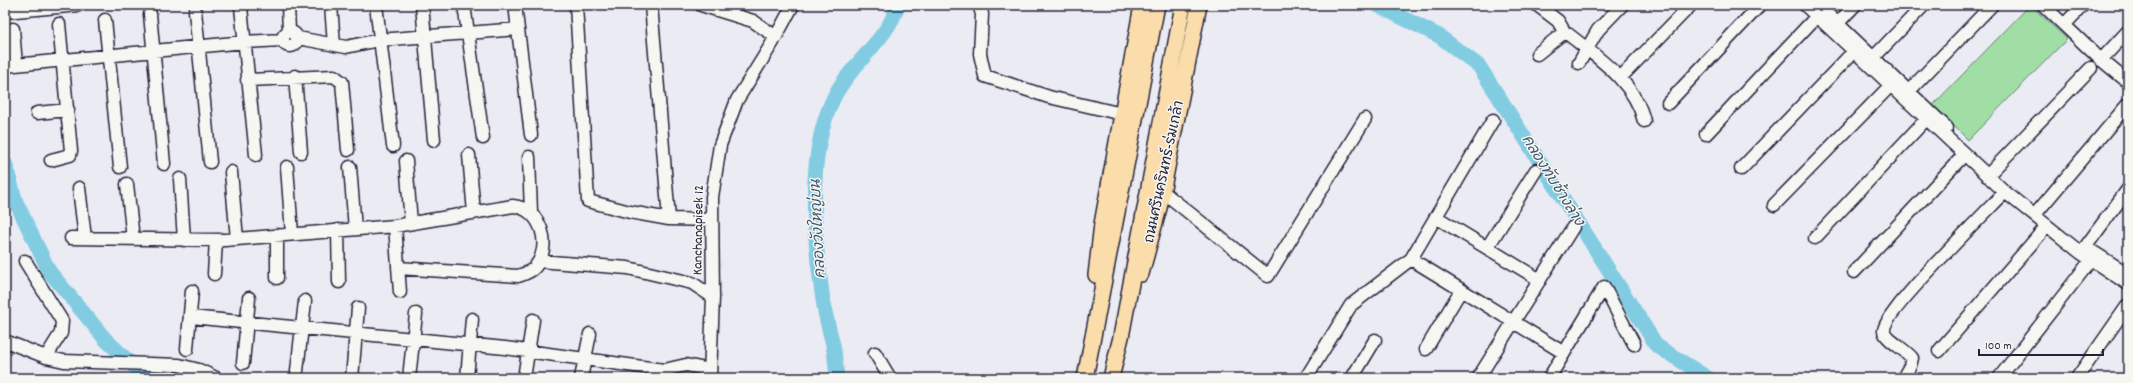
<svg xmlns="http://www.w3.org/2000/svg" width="2133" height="383" viewBox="0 0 2133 383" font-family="Dekko,'Playpen Sans Thai',sans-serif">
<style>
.green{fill:#a1dea6;stroke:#628070}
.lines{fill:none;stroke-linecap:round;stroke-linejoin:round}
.river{stroke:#82cce2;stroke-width:15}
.minor-casing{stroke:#22223b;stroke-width:15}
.major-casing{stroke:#22223b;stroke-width:18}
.minor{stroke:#f6f6f2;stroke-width:12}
.major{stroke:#faddab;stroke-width:15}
.labels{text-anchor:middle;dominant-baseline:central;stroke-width:3;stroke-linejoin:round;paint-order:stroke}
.street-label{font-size:14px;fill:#22223b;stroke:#f6f6f2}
.water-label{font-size:15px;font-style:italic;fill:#3f556d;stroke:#f6f6f2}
</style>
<rect width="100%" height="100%" fill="#ebebf4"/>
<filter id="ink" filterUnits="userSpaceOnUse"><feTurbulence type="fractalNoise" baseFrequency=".025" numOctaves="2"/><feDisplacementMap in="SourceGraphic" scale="8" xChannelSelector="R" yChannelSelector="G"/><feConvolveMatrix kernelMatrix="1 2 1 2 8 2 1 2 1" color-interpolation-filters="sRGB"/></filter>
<g filter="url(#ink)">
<!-- green -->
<path class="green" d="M2030,5L2067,39L1968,140L1933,105Z"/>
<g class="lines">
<!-- river -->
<path class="river" d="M1377,5L1439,36L1479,66L1657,346L1708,378
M5,163L16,202L49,271L106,340L139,371L153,378
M837,378C836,367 835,356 833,345C830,332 826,319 824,306C814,242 805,156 834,97C851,63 887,41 898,5"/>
<!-- minor casing -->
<g class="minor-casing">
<path id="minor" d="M288,5L289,32
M331,5L334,45
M376,5L393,146
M422,5L434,140
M464,5L483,138
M515,5L531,135
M576,5L588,201L630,212L669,219L712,220
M651,5L669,219
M701,5L753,21L776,37
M979,5L982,14L980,54L985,76L1049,97L1122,114
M1537,5L1558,21L1565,33
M1805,5L2005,192L2081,253L2128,284
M1818,5L1947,128
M2043,5L2099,58L2128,82
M241,7L256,155
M195,11L210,162
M5,12L79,5
M150,14L164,164
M105,20L120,167
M1838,23L1855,5
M2064,25L2083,5
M13,29L16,65
M283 39a7 7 0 1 1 14 0a7 7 0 1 1-14 0Z
M298,38L346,47L379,40L517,29
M1537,54L1562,34H1568C1598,58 1635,82 1644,121
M1874,57L1924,5
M2101,60L2128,31
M1579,63L1598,30L1622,5
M5,66L244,42L283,40
M295,76L301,152
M1620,78L1691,5
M247,80L334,76L342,82L348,150
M1908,92L1992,5
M1668,103L1760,5
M37,113L68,110
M1706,134L1817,16
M469,155L474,213
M529,157L531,213
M51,160L70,155L71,151L59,24
M406,161L411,223
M287,167L292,234
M350,167L355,229
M1741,169L1859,46
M231,172L237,239
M1987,176L2091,68
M180,179L184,240
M127,184L133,239
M79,188L85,238
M1162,191L1268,276L1365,119
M1774,205L1890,86
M2038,211L2128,104
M1436,217L1540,280
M395,226L400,292
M338,230L339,282
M71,238L225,240L395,226L513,206C541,208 553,246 535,267C531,272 524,274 518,276L398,268
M1815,238L1931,114
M1487,248L1536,170
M2087,248L2128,274
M2081,253L2128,189
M1411,259L1564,353
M25,261L62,321L61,333L46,357
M539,261L628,268L692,283L713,297
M1854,272L1964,155
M214,274L216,240
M277,278V235
M191,317L505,348L664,370L686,365L710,370
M5,341L46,357L64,361L179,365L199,370L216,378
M187,349L192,291
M1426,349L1461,290
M1939,351L2046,227
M875,353L890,378
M243,363L249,298
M297,371L305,301
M1480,375L1573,227
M710,377L713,297L712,197L720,145L737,100L773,42L793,5
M352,378L358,308
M409,378L416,314
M467,378L472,319
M524,378L533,320
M581,378L590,334
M1306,378L1351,305L1411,259L1493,120
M1352,378L1375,340
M1549,378L1604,287L1634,344
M1903,378L1910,366L1912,358C1906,350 1885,339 1884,331C1882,314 1988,210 2005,192
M1999,378L2091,260
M2077,378L2128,305"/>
</g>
<!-- major casing -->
<g class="major-casing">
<path id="major" d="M1141,274L1159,208L1199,5
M1096,275L1102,224L1142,5
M1085,378L1157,5
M1111,378L1121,337L1183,5"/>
</g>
<!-- minor -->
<use href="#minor" class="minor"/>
<!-- major -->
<use href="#major" class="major"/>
</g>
</g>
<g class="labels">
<!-- street labels -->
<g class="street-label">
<text transform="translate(1165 172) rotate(-78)">ถนนศรีนครินทร์-ร่มเกล้า</text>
<text transform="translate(699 230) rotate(-89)">Kanchanapisek 12</text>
</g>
<!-- water labels -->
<g class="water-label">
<text transform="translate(1552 181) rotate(58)">คลองทับช้างล่าง</text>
<text transform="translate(819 229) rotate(-93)">คลองวังใหญ่บน</text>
</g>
</g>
<!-- margin -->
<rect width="2133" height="383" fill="none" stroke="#f6f6f2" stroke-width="20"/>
<rect x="10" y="10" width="2113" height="363" fill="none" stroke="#22223b" stroke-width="1.5" filter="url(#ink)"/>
<!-- scale -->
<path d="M1979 349v6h124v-6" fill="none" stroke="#22223b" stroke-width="2"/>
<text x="1985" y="349" font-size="12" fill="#22223b" stroke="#f6f6f2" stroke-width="3" paint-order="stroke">100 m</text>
</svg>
